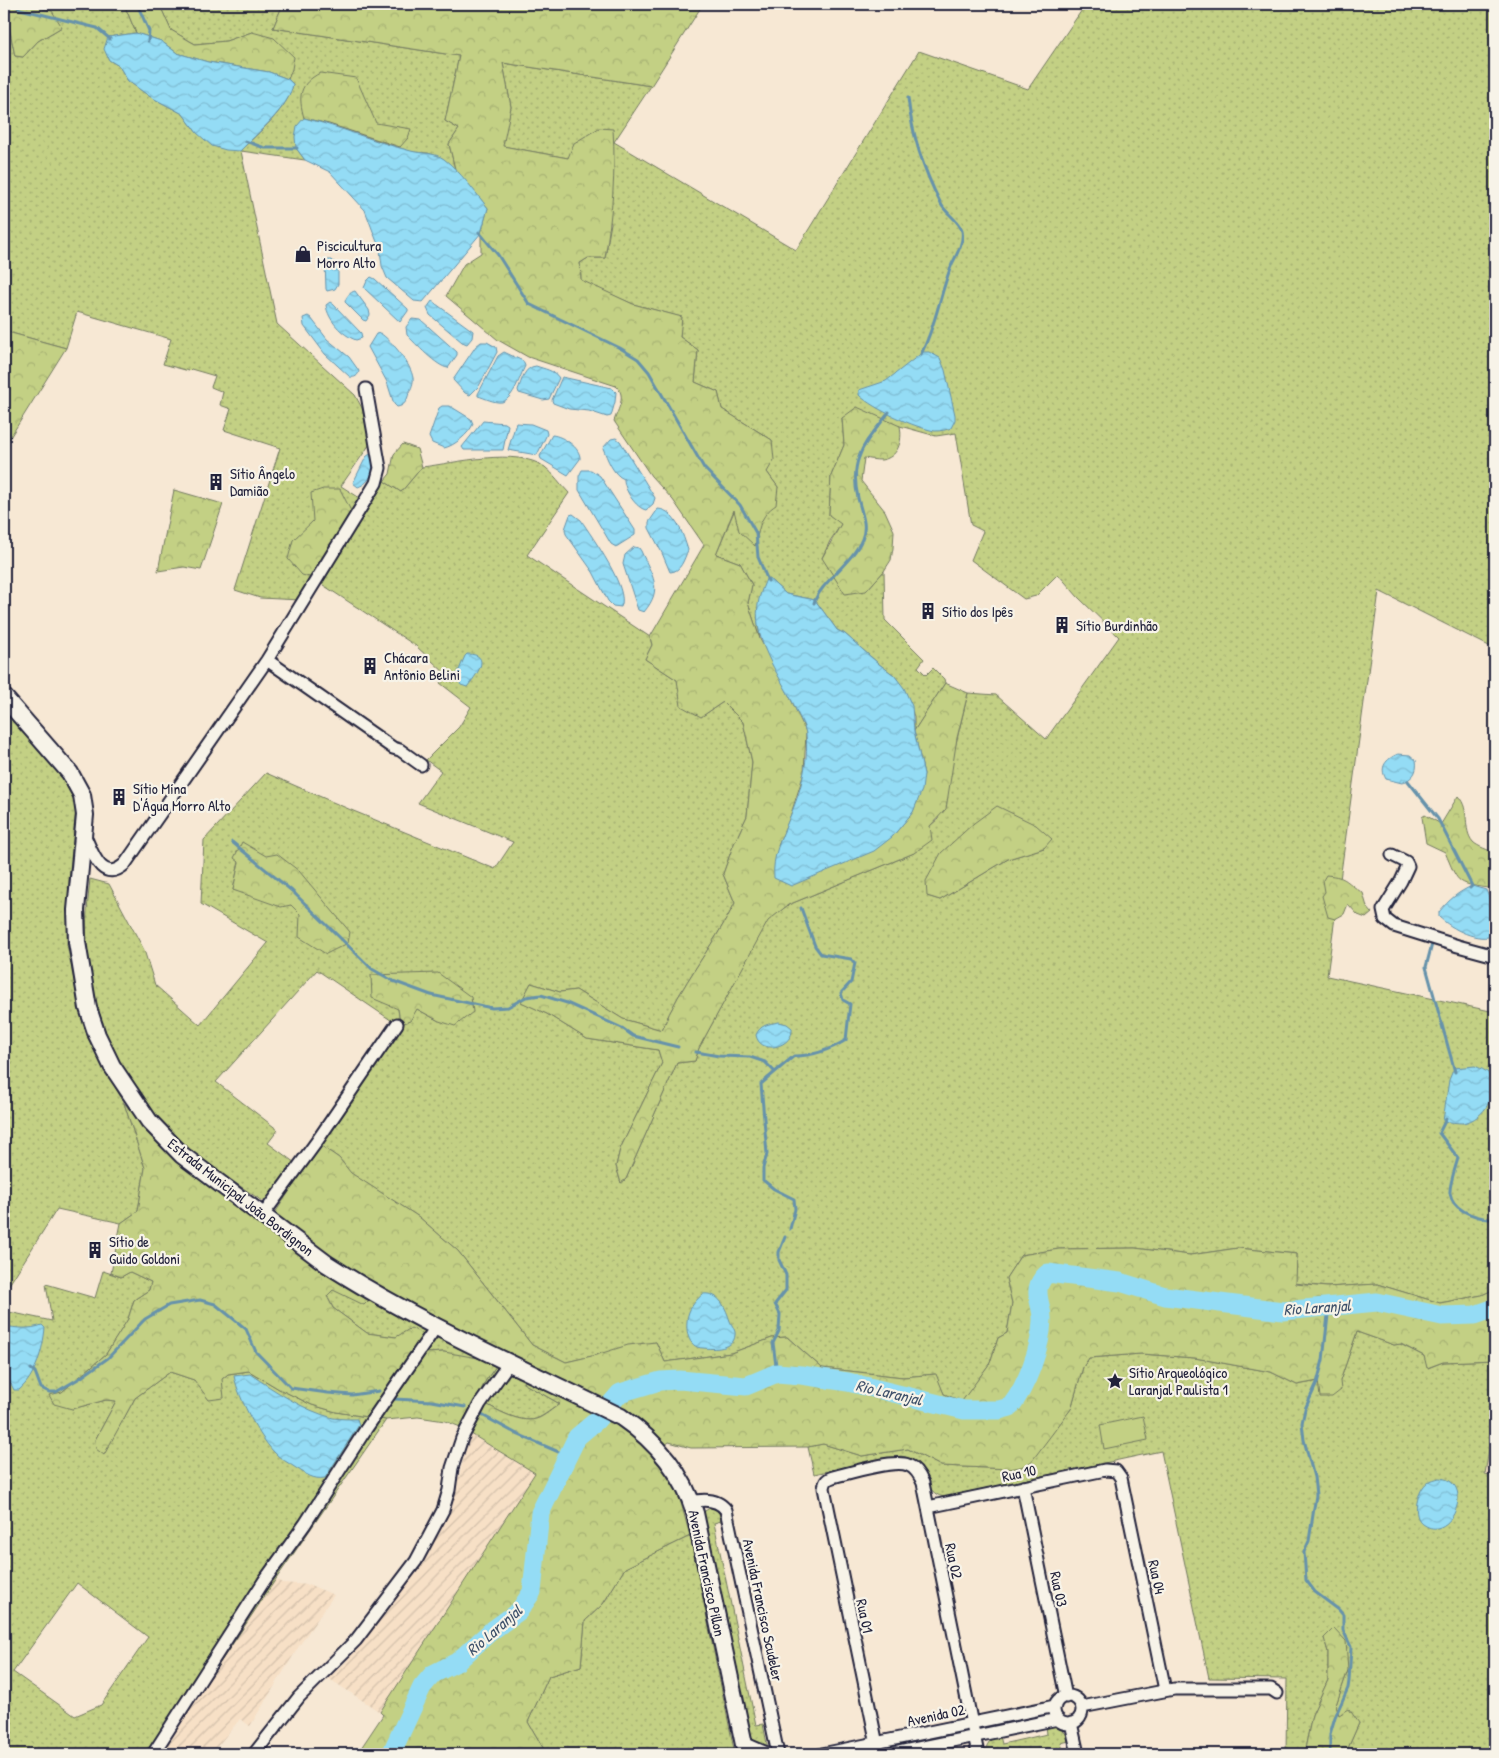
<svg xmlns="http://www.w3.org/2000/svg" width="1499" height="1758" viewBox="0 0 1499 1758" font-family="'Patrick Hand',sans-serif">
<style>
.industrial{fill:url(#industrial-furrows)}
.grass{fill:url(#grass-dots);stroke:#727960;fill-rule:evenodd}
.forest{fill:url(#forest-crowns);stroke:#727960;fill-rule:evenodd}
.garden{fill:#c3d084;stroke:#727960}
.water{fill:url(#water-waves);stroke:#6692ab}
.lines{fill:none;stroke-linecap:round;stroke-linejoin:round}
.stream{stroke:#6692ab;stroke-width:3}
.river{stroke:#94dcf5;stroke-width:19}
.street-casing{stroke:#22223b;stroke-width:15}
.secondary-casing{stroke:#22223b;stroke-width:20}
.street{stroke:#f7f3e8;stroke-width:11}
.secondary{stroke:#f7f3e8;stroke-width:16}
.labels{text-anchor:middle;dominant-baseline:central;stroke-width:4.5;stroke-linejoin:round;paint-order:stroke}
.poi-label{font-size:15px;fill:#22223b;stroke:#f7f3e8;text-anchor:start}
.street-label{font-size:15px;fill:#22223b;stroke:#f7f3e8}
.water-label{font-size:16px;font-style:italic;fill:#3e506a;stroke:#f7f3e8}
</style>
<defs>
<pattern id="industrial-furrows" width="10" height="10" patternUnits="userSpaceOnUse" patternTransform="scale(1.25)"><rect width="10" height="10" fill="#f7e0c6"/><path d="M-1 1l2-2M0 10L10 0M9 11l2-2" fill="none" stroke="#d3c0ab"/></pattern>
<pattern id="grass-dots" width="8" height="8" patternUnits="userSpaceOnUse" patternTransform="scale(1.25)"><rect width="8" height="8" fill="#c3d084"/><path d="M2 2h.1M6 6h.1" fill="none" stroke="#a7b273" stroke-width="1.8" stroke-linecap="round"/></pattern>
<pattern id="forest-crowns" width="20" height="18" patternUnits="userSpaceOnUse" patternTransform="scale(1.25)"><rect width="20" height="18" fill="#c3d084"/><path d="M2 6a3 3 0 1 1 6 0M12 15a3 3 0 1 1 6 0" fill="none" stroke="#a7b273"/></pattern>
<pattern id="water-waves" width="16" height="10" patternUnits="userSpaceOnUse" patternTransform="scale(1.25)"><rect width="16" height="10" fill="#94dcf5"/><path d="M0 5q4-4 8 0t8 0" fill="none" stroke="#7fbcd3"/></pattern>
</defs>
<rect width="100%" height="100%" fill="#f7e8d4"/>
<filter id="ink" filterUnits="userSpaceOnUse"><feTurbulence type="fractalNoise" baseFrequency=".02" numOctaves="2"/><feDisplacementMap in="SourceGraphic" scale="10" xChannelSelector="R" yChannelSelector="G"/><feConvolveMatrix kernelMatrix="1 2 1 2 8 2 1 2 1" color-interpolation-filters="sRGB"/></filter>
<g filter="url(#ink)">
<!-- industrial -->
<path class="industrial" d="M1495,1413V1476L1485,1474Z
M470,1434L535,1473L380,1712L328,1678L345,1663L374,1627L431,1547L447,1515L454,1495Z
M276,1579L282,1583L310,1585L334,1595L301,1643L250,1726L240,1719L211,1754H159Z"/>
<!-- grass -->
<path class="grass" d="M39,4H124L136,33L108,37L109,60L119,66L128,81L149,96L183,114L197,133L241,150C257,134 289,108 293,84L288,79L292,69L252,32L226,41L195,44L171,30L162,10L161,4H283L273,28L459,56L445,121L459,129L449,144L455,169L442,158L428,153L412,152L329,124L304,118L296,148L305,160L241,151L277,324L355,395L362,408L370,444L341,486L363,500L300,600L260,598L235,590L280,448L224,430L231,409L220,405L223,392L211,387L215,376L191,369L189,371L163,364L171,339L77,312L66,348L4,331V17L8,21L15,56L23,57L38,41L62,27Z
M1086,4H1495V649L1379,591L1327,976L1495,1012V1289L1482,1295L1440,1303L1377,1284L1327,1287L1295,1283L1297,1254L1238,1248L1190,1255L1135,1248L1059,1249L1021,1255L1006,1278L1012,1303L1007,1333L998,1338L990,1363L962,1402L944,1394L935,1374L903,1377L822,1368L787,1337L772,1338L731,1353L665,1362L656,1342L566,1362L532,1345L458,1251L419,1217L350,1173L339,1158L320,1145L401,1027L317,970L216,1082L278,1130L268,1143L295,1163L268,1198L262,1201C242,1187 221,1174 202,1160C160,1128 123,1079 105,1030C95,1004 89,971 87,944C85,923 88,900 90,879L109,884L144,950L155,985L200,1025L268,943L201,904L204,840L266,773L351,810L495,869L513,842L418,803L441,771L426,760L459,727L471,707L440,683L446,674L416,646L320,583L369,504L384,481L401,492L422,467C456,463 516,447 545,467C554,474 561,485 569,493L527,555L650,637L652,645L645,659L677,680L701,717L723,702L743,722L752,762L747,816L733,846L723,874L735,903C713,947 680,985 662,1030L623,1019L576,990L560,992L531,983L522,1002L547,1014L587,1039L658,1050L662,1063L620,1149L616,1166L621,1183L626,1179L677,1063L695,1061L699,1048L767,921L788,905L914,853L930,826L938,819L968,693L996,695L1046,739L1119,637L1078,597L1058,574L1036,596L1024,599L971,560L983,531L971,525L956,433L936,436L900,426L842,418L844,445L831,476L829,515L842,523L830,541L822,558L866,591L884,571L885,620L924,659L918,667L926,675L933,668L944,679L945,683L914,731V716L894,675L879,664L845,634L837,630L815,600L786,594L767,577L758,623L760,639L748,603L752,585L740,563L716,554L735,509L755,546L760,523L778,487L767,472L772,440L722,409L718,392L695,382L698,350L680,337L681,317L633,304L581,281L580,263L588,258H605L611,223L568,158L502,146L511,107L503,63L651,86L614,142L796,250L919,51L1028,89ZM1036,825L1044,848L1008,859L940,900L927,896ZM239,862L348,943L300,914L291,905L233,890ZM471,997L439,1021L417,1009L400,1021L398,1009Z
M4,710L63,777L70,788L76,808L69,880L67,944L80,1011L88,1038L124,1103L145,1168L138,1211L121,1223L57,1209L7,1288L4,1302Z
M103,1271L121,1277L130,1272L151,1282L149,1290L134,1300L128,1319L106,1354L62,1392L72,1409L106,1400L116,1401L95,1440L123,1420L135,1398L170,1372L194,1380L222,1379L228,1374L249,1371L279,1389L312,1405L336,1412L386,1420L276,1579L159,1754H4V1311L52,1321L46,1284L95,1298ZM77,1583L148,1637L101,1705L75,1716L13,1672Z
M381,1288L518,1358L533,1367L523,1383L560,1404C553,1408 544,1416 536,1419C519,1424 490,1407 477,1398L486,1380L496,1366L444,1352L426,1353L417,1346L396,1337L367,1333L333,1308L327,1296L333,1290Z
M1357,1332L1394,1345L1400,1344L1424,1356L1428,1368L1443,1362L1495,1360V1413L1485,1474L1495,1476V1631L1492,1647L1495,1648V1754H1350L1348,1748L1359,1723L1339,1715L1336,1705L1348,1670L1324,1638L1328,1652V1680L1312,1715L1304,1754H1286L1287,1679L1209,1678L1161,1451L944,1497C919,1492 932,1462 901,1456L814,1474L808,1447L823,1444L862,1456L908,1449L941,1466L1010,1469L1021,1467L1071,1409L1083,1367L1089,1358L1141,1354L1195,1358L1271,1372L1297,1385L1319,1381L1321,1397L1340,1381Z
M711,1507L718,1509L721,1521L714,1523L756,1725L763,1724L769,1754H753L702,1513Z
M690,1536L735,1754H545L546,1753L528,1722L549,1676L581,1666L585,1621L603,1604L625,1568Z
M1046,1726C1058,1725 1066,1730 1069,1741L1061,1743L1064,1754H985C986,1744 990,1738 1000,1736L1002,1744L1047,1734Z"/>
<!-- forest -->
<path class="forest" d="M4,4H39L43,9L52,11L62,27L38,41L23,57L15,56L8,22L4,17Z
M124,4H161L162,10L171,30L195,44L226,41L252,32L274,38L294,57L292,69L288,79L269,72L208,62L177,53L161,41L136,33Z
M283,4H703L651,86L503,63L511,107L503,146L568,158L574,143L599,128L613,129C616,173 612,215 605,258H588L580,263L581,280L633,304L682,317L680,337L698,350L695,382L718,392L722,409L772,440L774,460L767,472L778,487L776,505C760,515 759,529 755,546L739,531L734,510L716,554L740,563L752,585L748,603L760,639L789,695L806,732L804,773L790,817L778,846L892,837L913,812L924,774L914,731L945,683L968,693L957,738L946,809L930,826L932,840L914,853L788,905L768,921L699,1048L695,1061L677,1063L626,1179L621,1183L616,1166L620,1149L662,1063L658,1050L587,1039L547,1014L521,1002L531,983L560,992L576,990L623,1019L662,1030C680,985 713,947 735,903L723,874L733,846L747,816L752,762L743,722L723,702L701,717L681,706L677,680L645,659L652,645L650,637L704,545L673,500L651,476L614,421C618,409 627,396 616,386L528,357L498,340L446,296L464,264L481,253V233L488,208L455,169L449,144L459,129L445,121L459,56L273,28Z
M320,73L356,78L376,123L411,129L408,138L400,147L329,124L304,118C298,96 299,84 320,73Z
M4,331L66,348L4,447Z
M857,407L900,426C903,441 898,458 881,460C875,460 870,459 864,458L861,481L885,511L894,531L893,548L891,560L884,571L866,591L845,594L822,558L841,524L829,515L831,476L844,445L842,418Z
M403,444L417,449L422,467L401,492L384,481L390,474L394,454Z
M323,489H340L353,515L313,578L302,575L288,559L293,540L313,521L311,493Z
M174,490L223,504L201,570L184,567L158,571Z
M1458,796C1471,810 1462,829 1473,842C1478,847 1489,850 1495,853V877L1489,888C1455,884 1458,882 1445,852L1426,843L1422,817L1425,815L1441,824Z
M997,806L1036,825L1052,839L1044,848L1008,859L940,900L927,896L926,881L941,853L974,823Z
M242,842L266,856L277,854L299,871L350,932L348,943L326,954L299,937L300,914L291,905L281,907L233,890L239,862L234,858Z
M1326,875C1349,877 1345,882 1363,893L1367,907L1372,913L1366,918L1358,915L1348,904L1344,914L1335,919L1328,917L1322,896L1325,892L1323,880Z
M438,973L471,997L473,1012L455,1026L439,1021L417,1009L410,1021L404,1023L400,1021L398,1009L372,998L371,975Z
M124,1103L162,1147L173,1158L265,1228L320,1145L339,1158L351,1173L419,1217L458,1251L532,1345L566,1362L596,1355L628,1345L656,1342L665,1362L731,1353L772,1338L787,1337L822,1368L903,1377L936,1374L944,1394L962,1401L990,1363L998,1338L1007,1333L1012,1303L1006,1278L1021,1255L1059,1249L1135,1248L1190,1255L1238,1248L1297,1254L1296,1284L1327,1287L1377,1284L1440,1303L1482,1295L1495,1289V1360L1443,1362L1427,1368L1424,1356L1401,1344L1394,1345L1357,1332L1340,1381L1341,1390L1332,1397H1320L1318,1381L1297,1385L1271,1372L1195,1358L1141,1354L1089,1358L1083,1367L1071,1409L1031,1462L1021,1467L1010,1469L941,1466L908,1449L862,1456L823,1444L808,1447L691,1448L669,1442L655,1453L677,1488L690,1536L625,1568L603,1604L585,1621L581,1666L549,1676L528,1722L546,1753L357,1754L383,1715L380,1712L535,1473L458,1426L445,1421L418,1417L386,1420L336,1412L312,1405L279,1389L249,1371L228,1374L222,1379L224,1398L209,1400L194,1380L170,1372L135,1398L104,1455L96,1449L95,1440L116,1401L106,1400L72,1409L54,1404L49,1395L62,1392L106,1354L128,1319L134,1300L149,1290L151,1282L130,1272L121,1277L111,1273L121,1223L138,1211L145,1168ZM381,1288L440,1321L518,1358L532,1367L523,1383L560,1404C553,1408 544,1417 536,1419C519,1424 490,1407 477,1398L486,1380L496,1366L478,1358L444,1352L426,1353L417,1346L423,1334L411,1328L396,1337L367,1333L333,1308L327,1296L333,1290L364,1305Z
M1334,1628L1346,1641L1348,1670L1336,1705L1339,1715L1349,1709L1359,1723L1348,1748L1350,1754H1304L1312,1715L1328,1680V1652L1324,1638Z"/>
<!-- garden -->
<path class="garden" d="M1143,1416L1148,1440L1104,1449L1100,1425Z"/>
<!-- water -->
<path class="water" d="M136,33L161,41L177,53L208,62L269,72L288,79L293,84C289,108 257,133 240,151L226,150L212,146L197,133L183,114L149,96L128,81L119,66L109,60L104,49L108,37Z
M304,118C341,127 375,142 411,151C422,154 434,152 444,159C461,172 474,191 488,208L481,233L423,302L414,301L387,278L382,266L380,250L365,210L330,172L305,160L296,148L295,137L297,126Z
M328,260H332L338,266V284L335,289L327,291L326,289L325,262Z
M371,277L375,279L408,309V311L400,322L364,288L367,281Z
M355,291L369,310L370,315L366,321L363,320L345,302C346,297 350,292 355,291Z
M432,301L473,331L472,338L467,344L462,342L430,315L427,308Z
M330,302L333,304L361,333L362,338L356,340C342,335 328,320 326,305Z
M308,316L311,318L327,339L349,357L359,371C358,376 355,378 350,377L325,354L304,326L303,318Z
M412,319L421,320L457,352V355L448,368C437,367 415,343 407,335L406,327Z
M380,333C392,341 411,364 413,378C414,382 411,389 409,393C407,400 405,406 397,407L394,404L387,382L368,347L376,334Z
M481,342H487L496,347L497,352L479,386L470,395L465,393L453,380L476,346Z
M504,352L523,361L525,366C520,376 514,398 502,402C494,403 485,398 478,396V394L498,356Z
M923,352H929L940,358L945,370L955,415V420L951,428C946,430 941,431 935,431C916,428 873,409 859,395V390L886,381Z
M536,366C544,369 554,370 559,378L549,399L543,400L519,393L518,390C522,380 524,367 536,366Z
M562,377L612,388L616,392L615,402L611,416L607,417L589,411L569,409L553,403L552,400Z
M442,406H450L471,419L473,424C469,434 454,446 444,448L432,443L429,437L439,408Z
M483,421L505,423L508,425L503,450H464L462,447Z
M516,423L531,424L546,430L547,434L537,455L508,450Z
M552,435C563,436 581,448 580,459L568,475L541,459L540,456Z
M616,438L620,441L655,498L653,504L646,510C636,508 624,490 624,479C613,475 607,458 603,448L611,439Z
M370,454L372,456C374,470 372,482 358,487L353,483L366,457Z
M582,470H591L600,476L635,530V535L616,547L611,544L579,490V476Z
M658,509C676,510 683,535 688,550C684,559 681,572 670,572L662,553L649,528V522Z
M573,514L581,520C592,537 630,589 621,607L613,606L608,601L593,572L566,534L565,529L570,515Z
M634,547L639,548L641,551C652,576 664,588 644,612L638,610L623,564L625,555Z
M767,577L786,594L815,600L837,630L845,634L879,664L894,675L904,688L912,706L914,731L924,774L922,790L913,812L892,837L874,851L791,886L774,878C772,856 781,839 789,819C800,793 809,763 806,734C805,725 797,714 794,705C778,672 750,638 759,599C761,591 764,584 767,577Z
M467,654C494,654 475,677 467,687L461,685L456,677L465,656Z
M1398,754L1410,755L1416,760C1418,772 1413,778 1402,783L1386,779C1379,767 1386,759 1398,754Z
M1472,886L1486,890C1494,909 1495,915 1495,935C1478,943 1452,929 1439,917V912C1449,900 1458,892 1472,886Z
M779,1022L787,1024L792,1028C794,1047 760,1056 756,1035C760,1025 768,1024 779,1022Z
M1475,1066C1479,1068 1486,1070 1489,1074C1499,1093 1485,1119 1463,1123C1457,1123 1450,1122 1443,1121L1449,1080L1454,1068Z
M703,1294C720,1292 726,1309 730,1321C732,1326 736,1331 735,1335C734,1350 713,1349 703,1348C687,1348 685,1328 688,1315C690,1307 697,1299 703,1294Z
M42,1325L45,1328C43,1349 36,1376 19,1390H14L11,1384L4,1378V1326C17,1328 29,1330 42,1325Z
M250,1374C275,1391 303,1410 333,1418C341,1419 349,1419 357,1419L359,1425L325,1478C313,1480 306,1474 296,1468C289,1463 280,1459 274,1452C258,1435 239,1399 234,1376Z
M1439,1478C1477,1480 1451,1545 1423,1524C1411,1516 1417,1490 1428,1482C1431,1480 1436,1479 1439,1478Z"/>
<g class="lines">
<!-- stream -->
<path class="stream" d="M14,4L20,9L97,28L110,39
M137,4L149,31L148,41
M908,98C912,135 924,171 941,204C946,214 959,220 962,231C964,242 957,254 952,264C940,293 936,326 921,354
M245,141L265,148H297
M479,232L498,255L529,304L620,348L638,359L649,372L704,468L740,505L756,533L758,557L768,581
M814,603C820,583 853,562 862,539C868,525 861,512 858,498C855,485 854,470 859,457C865,439 879,427 889,412
M1408,781L1438,819L1472,886L1470,888
M232,842L292,891L372,969L393,981L431,995L492,1008L508,1007L526,997L541,995L567,1003L622,1028L633,1036L678,1047
M1432,944L1426,967L1455,1072
M696,1052L719,1056L750,1057L765,1062L774,1071
M1446,1119L1439,1133L1458,1158C1456,1166 1449,1185 1450,1193C1453,1212 1479,1218 1495,1220
M790,1229L795,1209L794,1199L774,1189L763,1180V1168L767,1154L761,1084L794,1056C812,1056 830,1050 846,1040L850,1004L843,1000L841,993L851,982L855,963L851,959L821,954L815,946L801,908
M1329,1306L1323,1360L1317,1383L1305,1409L1302,1423L1304,1440L1314,1477L1316,1495L1309,1541L1304,1552L1306,1580L1315,1592L1339,1610L1343,1615V1630L1351,1647L1349,1681L1348,1688L1335,1717L1330,1734V1754
M31,1369L35,1372L41,1388L49,1392H56L80,1378L108,1358L145,1319L169,1305L200,1300L215,1304L246,1329L256,1352L291,1388L328,1393L352,1395L379,1391
M777,1373L773,1343L779,1331L780,1314L775,1304L786,1290V1275L779,1260V1252L785,1237
M394,1399L432,1401L465,1407
M480,1414L517,1434L568,1456"/>
<!-- river -->
<path class="river" d="M391,1754L422,1687L433,1674L457,1662L490,1632L519,1611L532,1592L540,1513L577,1437L596,1421L620,1393L660,1381L680,1380L746,1386L777,1373L801,1375L848,1382L964,1410H999L1010,1407C1027,1386 1041,1347 1042,1320C1043,1309 1035,1296 1039,1285C1041,1280 1044,1276 1048,1273L1120,1282L1165,1296L1283,1311L1377,1302L1442,1316L1475,1315L1495,1308"/>
<!-- street casing -->
<g class="street-casing">
<path id="street" d="M267,660L393,748L400,750L421,765
M84,834C92,851 101,885 125,864L267,660L376,483L380,468L366,389
M1392,855L1406,862L1408,866L1401,881L1383,910L1385,919L1394,926L1458,946L1495,956
M263,1215L315,1144L397,1024
M1023,1487L1066,1697
M691,1502C704,1499 718,1499 726,1510L778,1754
M928,1507L1105,1470L1116,1471L1121,1478L1165,1690
M1054 1710a14 14 0 1 1 28 0a14 14 0 1 1-28 0Z
M1082,1707L1174,1689H1271L1277,1693
M1071,1723L1078,1754
M744,1743L769,1754
M153,1754L264,1581L305,1524L366,1429L436,1327
M254,1754L299,1697L356,1640L416,1561L443,1510L449,1490L452,1468L462,1438L480,1404L509,1363
M822,1754L1055,1706
M879,1754L824,1488C825,1481 827,1479 833,1477C849,1473 894,1459 908,1465C916,1468 920,1476 923,1483L978,1754
M889,1754L1058,1719"/>
</g>
<!-- secondary casing -->
<g class="secondary-casing">
<path id="secondary" d="M4,697L70,773L82,795L85,815L76,910L77,942L88,1008L97,1035L112,1066L149,1121L182,1155L327,1264C420,1324 522,1368 621,1417C656,1441 682,1471 695,1513L746,1754"/>
</g>
<!-- street -->
<use href="#street" class="street"/>
<!-- secondary -->
<use href="#secondary" class="secondary"/>
</g>
</g>
<!-- icons -->
<defs>
<g id="shop-bare" transform="scale(1.35)"><path d="M-5-2.5h2.3a2.7 3.5 0 0 1 5.4 0H5L5.5 6h-11ZM-1.5-2.5h3a1.5 2.3 0 0 0-3 0Z" fill="#22223b" stroke="#f7f3e8" stroke-width="2.5" paint-order="stroke"/></g>
<g id="building-bare" transform="scale(1.35)"><path d="M-4-6H4V6H1V3H-1V6H-4ZM-2.5-4.3h1.7v1.8h-1.7ZM.8-4.3h1.7v1.8H.8ZM-2.5-1h1.7V.8h-1.7ZM.8-1h1.7V.8H.8Z" fill="#22223b" stroke="#f7f3e8" stroke-width="2.5" paint-order="stroke"/></g>
<g id="sight-bare" transform="scale(1.35)"><path d="M0-6L1.8-2.2L6-1.7L2.9 1.2L3.7 5.4L0 3.3L-3.7 5.4L-2.9 1.2L-6-1.7L-1.8-2.2Z" fill="#22223b" stroke="#f7f3e8" stroke-width="2.5" paint-order="stroke"/></g>
</defs>
<g fill-rule="evenodd">
<use href="#shop-bare" x="303" y="254"/>
<use href="#building-bare" x="216" y="482"/>
<use href="#building-bare" x="928" y="611"/>
<use href="#building-bare" x="1062" y="625"/>
<use href="#building-bare" x="370" y="666"/>
<use href="#building-bare" x="119" y="797"/>
<use href="#building-bare" x="95" y="1250"/>
<use href="#sight-bare" x="1115" y="1381"/>
</g>
<g class="labels">
<!-- poi labels -->
<g class="poi-label">
<text x="317" y="245">Piscicultura<tspan x="317" dy="17">Morro Alto</tspan></text>
<text x="230" y="473">Sítio Ângelo<tspan x="230" dy="17">Damião</tspan></text>
<text x="942" y="611">Sítio dos Ipês</text>
<text x="1076" y="625">Sítio Burdinhão</text>
<text x="384" y="657">Chácara<tspan x="384" dy="17">Antônio Belini</tspan></text>
<text x="133" y="788">Sítio Mina<tspan x="133" dy="17">D'Água Morro Alto</tspan></text>
<text x="109" y="1241">Sítio de<tspan x="109" dy="17">Guido Goldoni</tspan></text>
<text x="1129" y="1372">Sítio Arqueológico<tspan x="1129" dy="17">Laranjal Paulista 1</tspan></text>
</g>
<!-- street labels -->
<g class="street-label">
<text transform="translate(241 1197) rotate(38)">Estrada Municipal João Bordignon</text>
<text transform="translate(1019 1473) rotate(-12)">Rua 10</text>
<text transform="translate(954 1561) rotate(78)">Rua 02</text>
<text transform="translate(707 1573) rotate(78)">Avenida Francisco Pillon</text>
<text transform="translate(1157 1577) rotate(78)">Rua 04</text>
<text transform="translate(1059 1589) rotate(78)">Rua 03</text>
<text transform="translate(763 1610) rotate(78)">Avenida Francisco Scudeler</text>
<text transform="translate(865 1616) rotate(78)">Rua 01</text>
<text transform="translate(936 1715) rotate(-12)">Avenida 02</text>
</g>
<!-- water labels -->
<g class="water-label">
<text transform="translate(1317 1307) rotate(-4)">Rio Laranjal</text>
<text transform="translate(889 1392) rotate(13)">Rio Laranjal</text>
<text transform="translate(494 1630) rotate(-41)">Rio Laranjal</text>
</g>
</g>
<!-- margin -->
<rect width="1499" height="1758" fill="none" stroke="#f7f3e8" stroke-width="20"/>
<rect x="10" y="10" width="1479" height="1738" fill="none" stroke="#22223b" stroke-width="2" filter="url(#ink)"/>
</svg>
